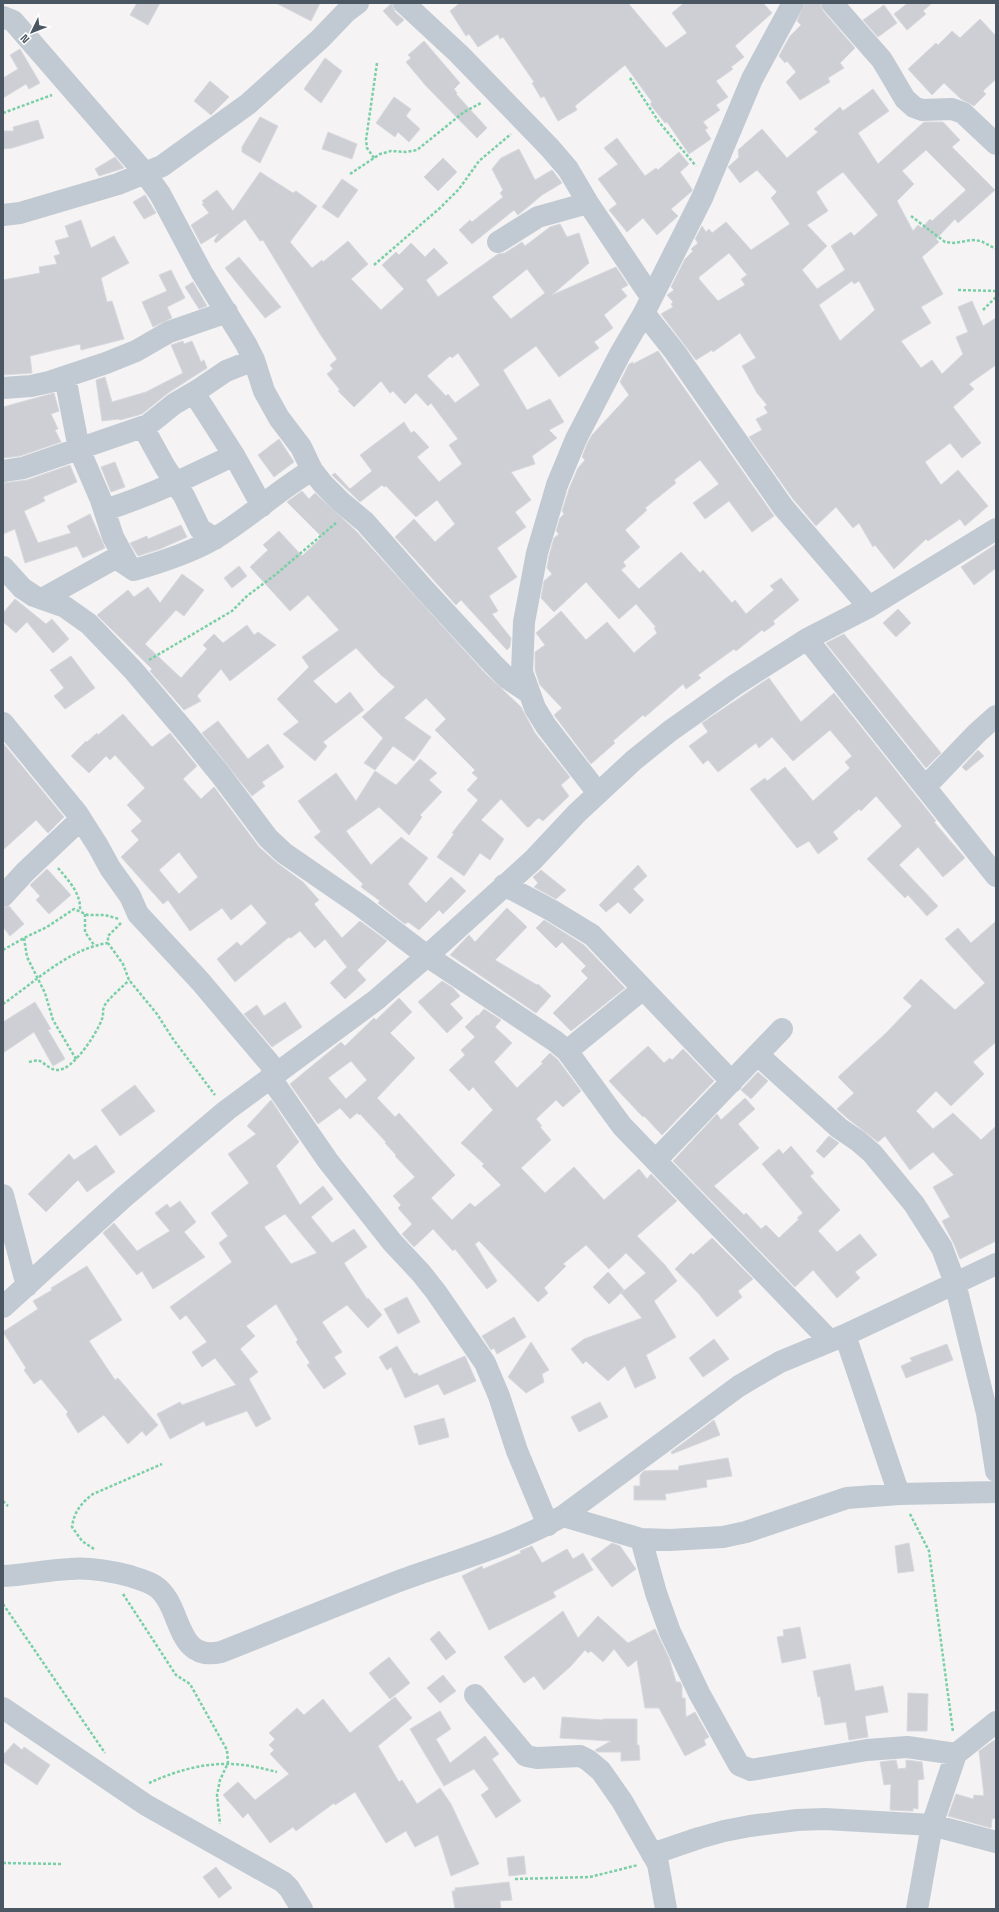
<svg xmlns="http://www.w3.org/2000/svg" width="999" height="1912" viewBox="0 0 999 1912" font-family="'Space Grotesk',sans-serif">
<style>
.building{fill:#cdcfd5;stroke:#d7d9de;fill-rule:evenodd}
.lines{fill:none;stroke-linecap:round;stroke-linejoin:round}
.path{stroke:#7ad0a6;stroke-width:2.5;stroke-dasharray:3 2;stroke-linecap:butt}
.minor{stroke:#c1cad2;stroke-width:22}
</style>
<rect width="100%" height="100%" fill="#f5f3f3"/>
<!-- building -->
<path class="building" d="M137,3H160L148,25L130,15Z
M276,3H320L311,21Z
M392,3L395,12L404,20L397,26L383,11Z
M460,3H628L666,48L687,33L672,13L684,3H763L772,13L735,46L744,57L731,67L733,69L716,81L728,97L716,105L720,110L703,122L708,128L705,130L711,139L689,154L667,122L665,123L650,104L652,102L625,65L575,106L577,110L558,121L544,96L541,98L532,83L534,82L503,37L500,39L498,34L478,47L469,34L466,36L450,11Z
M805,3H820L823,11L855,48L840,63L844,68L828,78L830,82L800,100L786,82L796,72L787,61L785,63L779,56L790,36L801,25L797,21Z
M908,3H932L923,11L926,14L907,30L894,14Z
M884,5L897,23L878,37L863,20Z
M980,19L996,36V79L983,91L986,94L974,106L961,99L944,83L932,95L908,69L936,43L938,45L952,31L960,38Z
M424,41L460,83L454,89L457,93L456,94L487,128L477,138L426,86L406,62L411,58L408,55Z
M20,49L40,83L29,89L26,84L3,98V78L18,69L10,55Z
M325,58L342,71L321,103L304,89Z
M210,81L229,97L211,115L194,101Z
M873,89L889,111L858,133L878,164L924,122H943L960,140L952,147L995,190L958,223L955,219L936,239L939,242L922,257L943,294L921,307L931,323L901,341L921,368L932,360L942,374L963,354L956,337L968,332L958,307L972,301L983,326L996,318V365L969,384L974,389L953,407L981,443L962,458L950,443L925,462L941,485L958,470L988,506L965,526L960,519L928,541L926,539L894,569L875,545L873,547L859,523L853,528L836,507L816,526L793,499L749,437L762,430L756,419L768,413L764,407L767,405L757,393L742,366L756,358L740,333L713,352L712,350L696,360L661,314L673,307L671,304L673,302L667,295L674,290L671,287L685,259L693,251L691,249L698,243L695,239L702,226L706,232L709,229L712,233L726,222L751,250L790,224L771,198L777,192L757,170L740,183L728,167L739,157L738,150L762,129L787,158L818,132L814,129L840,107L843,111ZM926,150L966,190L932,221L930,219L922,228L918,225L913,231L897,201L914,184L902,171ZM843,172L878,215L854,236L851,232L831,246L845,270L817,289L802,270L827,246L807,225L828,211L816,192ZM729,253L747,275L741,279L745,285L718,301L699,279V277ZM852,281L854,284L859,281L875,310L840,341L819,305Z
M394,97L411,109L406,116L420,129L409,142L398,132L395,137L376,123Z
M260,117L278,126L260,163L242,152V147Z
M38,120L44,138L12,148L3,149V131H14L13,127Z
M328,132L357,144L352,159L322,149Z
M617,138L645,176L656,168L658,170L679,152L689,164L680,172L692,189V191L671,209L678,216L657,235L643,218L627,232L609,210L617,204L598,179L618,164L604,148Z
M519,149L535,180L552,170L562,183L542,195L518,215L514,210L472,244L459,230L470,220L472,222L503,197L500,193L503,190L492,169L501,158Z
M115,157L124,168L99,176L95,169Z
M443,158L457,172L438,191L424,177Z
M260,172L293,193L296,191L317,206L290,242L312,268L322,260L323,262L348,241L368,264L351,279L381,310L404,289L382,265L396,252L399,255L411,243L425,257L434,248L448,263L426,280L438,297L498,254L505,253L522,242L525,246L550,227L560,224L567,237L579,233L589,263L552,295L616,267L628,285L621,289L627,296L604,315L613,328L594,342L599,348L559,377L536,346L503,370L527,410L550,399L564,422L549,430L557,438L532,456L535,464L511,472L531,500L515,512L526,527L497,548L517,577L489,596L498,611L492,614L511,638L510,647L507,650L461,600L456,605L395,537L414,519L435,542L455,524L437,500L416,517L386,486L384,487L382,485L360,502L332,475L335,473L350,489L372,471L360,455L404,422L411,433L414,431L429,447L417,457L439,482L462,464L449,445L458,439L431,403L428,406L416,393L405,404L393,391L390,393L381,381L354,407L338,391L340,390L327,374L333,369L330,365L337,359L320,334L263,240L260,241L245,219L216,243L214,241L219,233L201,244L191,225L209,213L202,204L204,203L202,201L217,190L233,211ZM527,269L545,293L511,319L492,297ZM458,353L480,385L455,403L448,394L446,396L427,376L450,356L452,358Z
M342,179L358,190L338,218L322,207Z
M145,195L156,213L144,219L133,202Z
M81,220L91,248L114,236L129,263L101,278L107,302L112,301L124,339L81,350L80,344L30,356L32,373L3,375V280L40,273L39,267L57,264L54,256L60,254L55,241L69,237L65,226Z
M239,257L281,307L265,318L225,268Z
M171,270L185,298L167,307L172,318L153,327L142,302L167,291L159,275Z
M193,282L207,306L199,309L185,287Z
M183,341L184,344L192,341L201,362L204,360L207,368L168,393L142,414L120,420L119,419L102,421L96,380L105,377L112,402L146,392L183,373L171,345Z
M658,351L774,516L752,532L729,501L705,519L693,503L719,484L700,460L674,480L676,483L645,508L647,510L625,530L640,547L623,562L626,566L621,570L639,589L681,552L700,573L703,570L732,603L735,600L746,614L774,590L770,586L781,578L799,600L773,621L775,624L764,632L762,630L736,651L734,649L698,675L701,678L686,689L683,684L645,717L643,715L613,741L615,743L591,764L554,715L562,708L540,685L535,670V652L545,645L536,633L561,611L586,640L607,622L634,653L657,633L654,628L656,627L636,604L619,619L586,582L554,612L541,598L544,581L552,574L547,568L549,556L554,538L559,534L556,531L560,518L564,514L562,511L569,489L578,468L585,460L582,457L587,444L592,435L629,395L620,382L629,364L633,362V364Z
M54,393L59,411L51,414L58,429L55,430L61,442L20,456L3,458V407Z
M279,439L294,462L274,477L258,455Z
M115,462L125,487L111,492L101,467Z
M70,465L77,482L43,497L45,501L24,511L38,543L71,533L67,526L90,514L105,548L83,558L77,546L25,563L15,529L3,534V483L27,480Z
M302,491L309,499L315,493L356,531L484,672L521,707L535,733L570,777L561,785L569,796L543,821L539,818L537,819L529,827H527L501,799L481,820L504,839L490,860L480,853L464,876L437,857L454,834L452,833L478,800L467,790L478,778L472,773L475,770L435,730L446,719L426,698L404,718L431,737L414,761L393,746L375,770L364,763L383,738L362,717L395,687L380,674L356,648L313,681L336,704L350,692L364,710L323,742L327,746L315,761L283,734L299,722L277,699L309,667L302,657L339,630L308,595L290,611L250,567L268,550L263,545L279,531L302,556L322,537L287,502Z
M181,525L187,537L160,549L138,556L130,543L147,536L148,539Z
M996,544V568L974,585L961,567Z
M239,566L247,576L232,588L224,578Z
M182,574L204,590L184,616L176,610L145,644L181,678L207,649L203,645L214,634L223,643L247,625L254,635L258,632L276,645L230,681L221,669L197,696L201,701L184,710L150,671L152,669L97,615L128,590L134,597L148,587L160,603Z
M15,599L46,624L52,619L69,639L53,653L27,622L16,633L3,622V613Z
M898,609L911,623L896,637L883,623Z
M844,634L941,753L926,768L826,643Z
M71,656L95,688L65,709L54,696L64,688L50,670Z
M769,678L801,722L834,693L936,821L934,822L965,858L943,877L918,847L899,865L938,906L927,916L908,895L905,898L867,859L902,826L876,796L861,811L859,809L833,832L838,839L818,854L809,841L797,848L750,789L765,778L767,781L785,767L813,801L850,768L845,762L852,756L830,730L793,761L772,737L759,748L756,743L718,772L708,760L703,764L689,746L708,732L702,723Z
M123,714L152,747L170,733L197,766L183,779L201,799L214,787L259,847L277,863L303,882L319,900L314,904L342,938L360,921L387,941L357,970L366,980L345,999L330,983L347,967L325,939L315,948L300,931L291,938L289,937L235,982L217,959L237,942L241,946L267,923L251,904L231,920L222,908L190,931L168,900L163,904L121,857L139,840L131,831L142,821L127,805L145,788L115,755L110,760L106,756L89,773L71,756L86,741L87,742L97,733L98,735ZM179,852L198,877L179,894L159,870Z
M218,721L248,759L268,744L284,767L262,782L265,786L252,796L202,733Z
M3,743L64,817L48,833L36,820L3,850Z
M978,750L984,756L966,771L962,767Z
M420,759L437,773L429,780L442,792L420,815L422,817L409,835L379,807L346,831L371,865L401,837L428,858L408,884L426,903L451,877L466,891L443,914L439,910L419,930L408,922L405,924L378,903L380,901L361,887L363,884L314,837L321,832L298,801L336,773L356,801L375,771L396,785Z
M638,865L647,876L633,889L644,900L630,914L618,902L606,912L599,905Z
M47,869L71,895L49,914L36,900L40,896L30,885Z
M541,870L566,890L556,899L534,887L538,883L533,877Z
M9,906L24,924L10,936L3,927V908Z
M507,908L527,927L495,960L537,985L538,984L551,996L536,1013L450,955L469,935L475,942Z
M544,920L584,945L625,988L571,1031L553,1013L588,978L581,971L586,966L562,942L556,948L536,928Z
M996,921V1042L973,1062L984,1074L951,1106L936,1091L916,1111L933,1129L953,1113L981,1140L996,1126V1241L960,1259L954,1244L942,1221L950,1217L933,1187L954,1175L933,1152L910,1170L885,1136L878,1142L847,1118L837,1109L854,1093L838,1077L885,1034L912,1006L903,998L921,979L955,1010L985,983L945,939L958,928L971,943Z
M442,981L453,988L460,996L450,1004L463,1018L447,1033L418,1002Z
M399,998L412,1012L390,1033L415,1058L377,1098L395,1117L399,1113L455,1175L431,1198L452,1220L470,1203L475,1207L501,1185L482,1166L484,1164L461,1143L493,1110L473,1087L469,1091L449,1070L465,1055L461,1050L475,1037L465,1027L477,1015L478,1016L484,1009L501,1020L495,1027L512,1043L494,1062L517,1088L543,1063L541,1062L550,1053L558,1060L581,1091L563,1107L556,1100L536,1119L542,1126L540,1127L551,1140L521,1168L545,1193L574,1167L604,1200L639,1169L647,1179L651,1174L677,1201L637,1236L665,1265L677,1281L654,1301L676,1337L646,1355L656,1378L635,1388L625,1366L608,1381L586,1361L583,1364L571,1349L584,1339L642,1318L621,1293L646,1273L626,1253L609,1269L586,1245L563,1264L566,1266L544,1288L548,1293L538,1302L479,1241L475,1244L497,1281L487,1289L455,1249L453,1251L433,1229L414,1247L402,1234L412,1224L398,1208L401,1205L393,1196L415,1177L395,1156L396,1155L385,1143L386,1142L360,1114L359,1115L357,1113L350,1119L340,1108L318,1124L290,1084L341,1042L345,1046L374,1018L376,1020ZM351,1061L367,1080L346,1099L328,1078Z
M35,1002L51,1029L48,1030L65,1059L53,1066L34,1032L3,1053V1022Z
M285,1002L302,1027L272,1047L244,1014L257,1005L264,1016Z
M648,1046L664,1063L670,1058L672,1060L683,1049L714,1081L662,1135L644,1116L643,1117L609,1081Z
M758,1072L768,1081L751,1099L741,1090Z
M135,1085L155,1111L120,1136L101,1110Z
M745,1098L755,1109L738,1124L759,1148L714,1186L744,1215L746,1213L761,1229L766,1225L779,1238L799,1219L797,1218L803,1213L762,1164L779,1149L783,1154L791,1146L814,1173L810,1176L840,1210L818,1231L837,1252L860,1234L877,1255L855,1272L860,1278L837,1298L813,1270L795,1287L673,1161L717,1114L721,1120Z
M271,1100L299,1142L276,1166L300,1205L323,1186L333,1199L311,1217L332,1243L354,1229L367,1247L344,1263L367,1299L368,1298L382,1315L368,1328L347,1305L322,1322L342,1352L334,1357L346,1374L324,1389L307,1365L310,1363L296,1342L298,1340L276,1304L246,1326L255,1336L240,1349L258,1372L249,1379L271,1419L256,1427L247,1411L206,1426L204,1421L170,1439L157,1414L180,1402L182,1405L236,1385L215,1358L202,1367L192,1352L207,1342L186,1315L180,1320L170,1307L232,1262L219,1243L228,1236L211,1213L249,1183L228,1154L256,1134L247,1126ZM285,1214L317,1253L291,1264L264,1227Z
M829,1136L839,1143L824,1158L816,1151Z
M96,1145L115,1172L87,1192L78,1180L46,1212L28,1194L69,1154L74,1160Z
M180,1201L196,1222L184,1232L205,1257L153,1289L142,1271L137,1275L103,1233L114,1223L137,1251L170,1231L155,1213L167,1204L170,1208Z
M712,1238L753,1279L738,1291L742,1297L717,1317L699,1294L675,1269L691,1253L693,1255Z
M87,1266L122,1320L89,1341L115,1380L118,1378L158,1425L146,1436L142,1431L128,1444L104,1415L78,1433L66,1414L68,1412L41,1379L34,1384L24,1370L26,1368L3,1332L38,1309L33,1301L52,1290L51,1288Z
M608,1272L624,1290L609,1304L593,1287Z
M407,1297L420,1322L398,1334L384,1309Z
M514,1317L526,1337L497,1354L494,1348L491,1350L482,1336Z
M714,1339L729,1359L703,1377L689,1358Z
M531,1342L549,1370L542,1374L544,1382L526,1393L508,1377Z
M947,1344L953,1360L906,1378L901,1366L912,1361L910,1358Z
M397,1346L414,1374L417,1373L419,1376L465,1356L476,1381L444,1395L438,1384L405,1398L391,1367L387,1370L379,1357Z
M600,1402L608,1417L579,1432L571,1417Z
M444,1418L449,1437L419,1445L414,1426Z
M714,1420L720,1435L672,1454L671,1452Z
M728,1458L732,1476L706,1480L707,1487L665,1494L666,1500H634V1486H640V1475L644,1471L677,1470L678,1471L679,1466Z
M612,1543L620,1546L636,1569L612,1587L591,1559Z
M909,1543L914,1571L898,1573L895,1546Z
M532,1546L542,1563L567,1549L573,1559L583,1553L593,1570L553,1592L556,1597L489,1630L462,1576L482,1566L483,1569L521,1553L520,1551Z
M563,1611L578,1638L598,1616L628,1643L655,1629L669,1658L676,1682H680L682,1686V1698H685L686,1717L695,1712L709,1737L704,1740L706,1745L685,1756L659,1708H645L637,1660L628,1667L614,1649L603,1662L591,1651L588,1653L585,1650L571,1666L544,1690L534,1676L524,1683L504,1657Z
M800,1627L806,1658L782,1663L777,1637L784,1636L783,1630Z
M439,1631L456,1652L446,1660L430,1639Z
M389,1657L410,1683L390,1699L369,1673Z
M850,1664L855,1691L883,1686L888,1712L865,1716L868,1737L849,1740L846,1722L825,1725L820,1696L818,1697L813,1671Z
M443,1675L456,1691L440,1703L427,1688Z
M908,1693L928,1694L927,1731H907Z
M395,1697L412,1718L378,1746L399,1782L402,1780L417,1804L440,1788L451,1804L479,1864L451,1876L438,1835L415,1847L406,1831L386,1843L355,1792L335,1805L334,1803L296,1831L293,1827L270,1843L248,1813L243,1818L223,1795L238,1782L255,1800L289,1774L270,1754L274,1750L269,1745L275,1739L269,1733L297,1708L304,1715L323,1699L350,1733Z
M440,1711L451,1729L436,1739L450,1763L485,1736L499,1754L492,1759L521,1801L496,1818L481,1795L489,1789L474,1769L444,1786L410,1729Z
M562,1717L603,1720V1719H637V1745H639L640,1760L621,1761V1752H598L595,1750L611,1741L560,1738Z
M996,1740V1818L992,1819L991,1828L948,1816L956,1794L973,1799L974,1795L984,1796L979,1751L993,1741Z
M14,1743L22,1750L24,1747L50,1765L37,1785L3,1762V1755Z
M896,1760L898,1769L906,1768V1760L922,1762L924,1779L918,1780V1809L913,1808V1811L890,1810L891,1784L884,1785L880,1762Z
M524,1856L526,1874L509,1876L507,1858Z
M216,1867L232,1888L219,1898L203,1877Z
M509,1882L512,1900L500,1901L501,1909H455L452,1891H455V1888Z"/>
<g class="lines">
<!-- path -->
<path class="path" d="M630,78L659,122L696,166
M3,113L52,95
M374,158L367,148L366,140L377,63
M350,174L380,154L391,151L406,152L417,150L464,112L481,103
M911,216L945,242L954,243L972,240L981,241L996,249
M374,265L440,208L459,189L479,161L511,134
M958,290L996,291
M983,310L996,297
M149,660L232,611L247,596L275,575L336,523
M58,868C68,880 81,893 80,910
M85,914V932L94,945
M121,923L108,936V943L123,964L129,980L157,1014L173,1039L215,1095
M24,938L27,957L45,993L53,1020L76,1059
M3,950L24,938L47,927L74,909L88,915H105L119,919
M3,1004C35,982 68,949 108,943
M29,1062L38,1060C45,1063 50,1070 57,1070C73,1071 97,1033 102,1019C104,1015 102,1011 104,1007C106,1000 123,987 129,980
M3,1501L8,1506
M910,1514L929,1551L953,1732
M94,1549L82,1541L72,1527C74,1512 81,1503 93,1494L162,1464
M123,1594L176,1675L190,1684L227,1750L228,1763L220,1780L217,1795L220,1824
M3,1604L105,1753
M149,1783C173,1772 202,1763 229,1764C245,1764 261,1768 277,1772
M3,1863L63,1864
M515,1879L590,1877L638,1865"/>
<!-- minor -->
<path class="minor" d="M404,3L459,54L550,148L568,169L588,203L651,297
M832,3L882,60L905,99L914,107L922,110L952,109L963,113L996,144
M3,17L13,21L145,173L160,194L202,273L246,344L254,360L264,391L279,418L301,447L312,470L323,484L341,502L365,522L424,589L493,664L507,678L528,692
M3,215L20,213L118,184L162,166L248,104L320,39L346,12L358,3
M498,242L538,217L588,203
M644,313L675,352L783,507L869,607
M65,377L79,449L101,500L113,537L129,566
M3,388L31,386L49,382L106,363L136,351L169,332L227,312
M194,393L235,457L262,506
M143,427L165,467L184,496L200,529L215,539
M3,471L23,468L148,425L174,404L198,390L226,371L254,360
M105,510C149,496 191,476 234,455
M3,567L22,588L34,596L65,607L89,624L133,670L184,730L220,774L268,838L284,853L361,906L427,956L555,1041L567,1051L622,1126L830,1341
M42,599L112,560H119L134,570C162,562 190,553 214,539C249,518 278,490 312,470
M807,639L996,876
M3,723L77,813L98,846L110,868L130,896L138,914L200,981L277,1072
M925,787L977,733L996,716
M598,793L546,726L535,708L522,672L524,622L537,553L557,485L576,439L620,354L644,313L702,198L752,79L793,3
M504,885L551,910L592,935L732,1082
M3,896L25,872L81,819
M567,1051L643,989
M758,1055L839,1128L858,1141L872,1153L914,1204L942,1248L955,1283L987,1413L996,1471
M270,1077L328,1161L392,1242L421,1273L436,1292L485,1363L499,1396L517,1451L548,1525
M656,1160L782,1029
M3,1195L27,1286
M3,1307L124,1197L227,1110L376,1000L427,956L533,860L577,813L634,760L670,731L735,685L807,639L869,607L996,529
M845,1335L899,1494
M563,1516L641,1539L670,1540L723,1537L746,1532L847,1498L899,1494L996,1492
M641,1539L656,1593L670,1632L699,1693L739,1765L751,1770L867,1750L907,1747L956,1754
M3,1576C25,1575 47,1570 70,1569C90,1567 110,1571 130,1576C138,1579 148,1581 155,1586C183,1604 174,1663 221,1652C280,1629 339,1604 399,1581C454,1561 512,1545 563,1516L739,1386L780,1362L845,1335L996,1264
M475,1695L526,1756L537,1758L580,1756L588,1760L601,1771L622,1801L658,1864L666,1909
M3,1708L146,1805L283,1882L289,1888L302,1909
M652,1854L699,1838L724,1831L750,1826L797,1820L825,1819L932,1825L996,1842
M917,1909L932,1825L956,1754L996,1722"/>
</g>
<!-- border -->
<rect width="999" height="1912" fill="none" stroke="#4a5661" stroke-width="8"/>
<!-- north arrow -->
<g transform="translate(32 32) rotate(227)" stroke="#ffffff" stroke-width="3" paint-order="stroke">
<path d="M0-3L7 15L0 10L-7 15Z" fill="#4a5661"/>
<text y="-6" font-size="11" font-weight="bold" text-anchor="middle" fill="#4a5661">N</text>
</g>
</svg>
